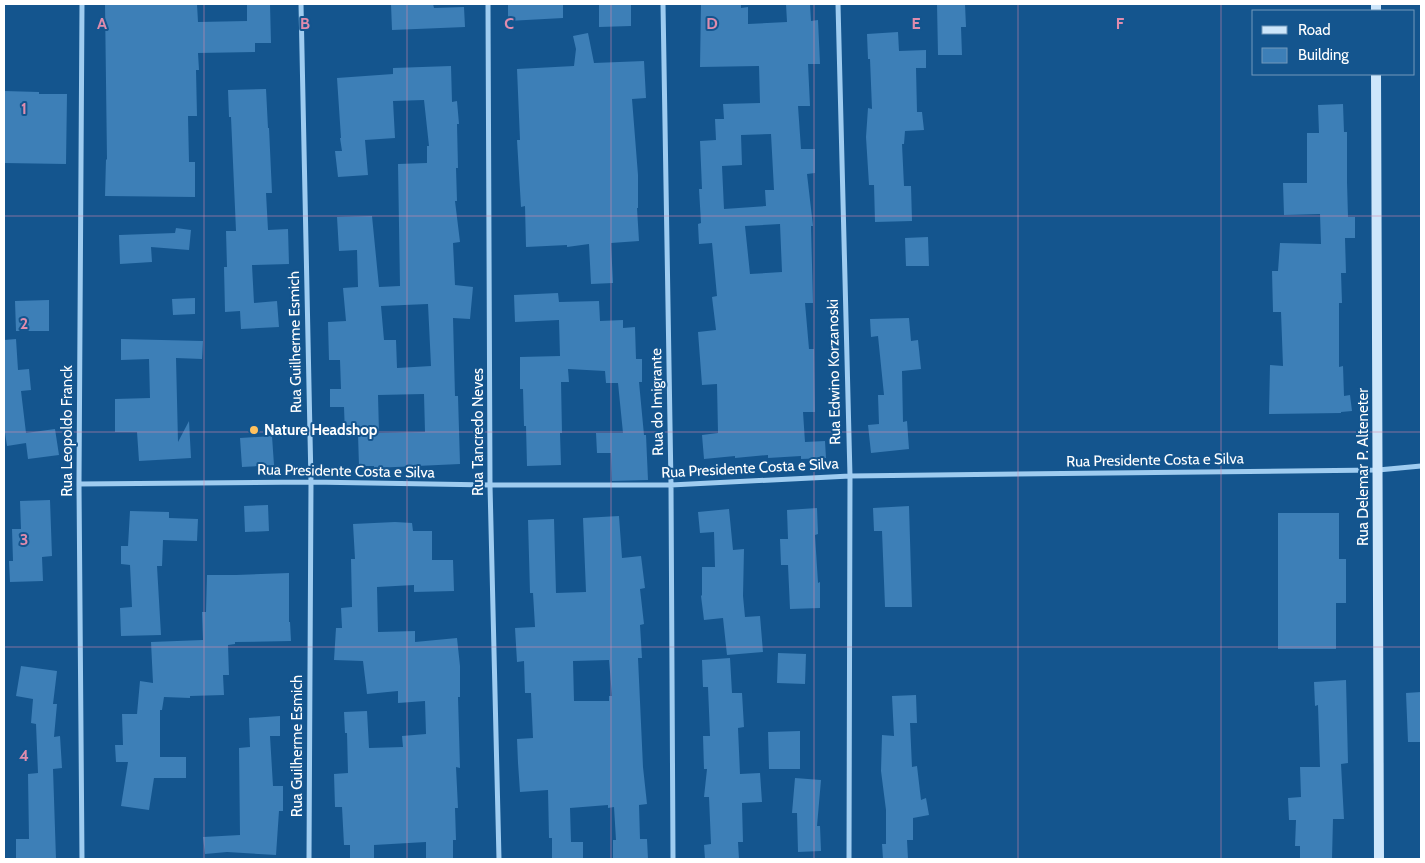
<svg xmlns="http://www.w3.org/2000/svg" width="1425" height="863" viewBox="0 0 1425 863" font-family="Cabin,sans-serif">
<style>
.building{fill:#3d7fb7;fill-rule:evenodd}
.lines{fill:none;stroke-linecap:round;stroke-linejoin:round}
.street{stroke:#9fccf0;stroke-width:5}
.secondary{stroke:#cde6fb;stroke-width:10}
.grid{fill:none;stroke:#e08cad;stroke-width:1;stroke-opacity:0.55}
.poi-dot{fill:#ffc15e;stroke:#14558e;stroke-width:2}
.labels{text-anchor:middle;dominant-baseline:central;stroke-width:4;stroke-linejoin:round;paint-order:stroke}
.street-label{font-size:15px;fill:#fff;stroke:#14558e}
.poi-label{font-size:15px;font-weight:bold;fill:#fff;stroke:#14558e;text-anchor:start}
.grid-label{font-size:16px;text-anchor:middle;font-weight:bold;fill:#e08cad;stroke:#14558e;stroke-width:4;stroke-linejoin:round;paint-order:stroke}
</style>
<rect width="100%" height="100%" fill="#14558e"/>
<!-- building -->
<path class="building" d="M105,4H197L198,22L247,21V4H270L271,43H255V52L198,53L199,70H196L197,116H188L189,162H195V197L105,196L106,159L107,160Z
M391,4H433L434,8L464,7L465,27L392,30Z
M508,4H563V18L508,21Z
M599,4H631V26L599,27Z
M701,4H741V8L748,7V24L787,22L786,4H810L811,21L818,20L820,64H808L810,106H798L801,149H815V173L807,174L813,226H811L813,303H805L809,349H814L815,412H803L805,442L825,441L826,458L801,459V456L768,458V455L735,458V456L704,459L702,435L718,433L717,384L702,385L698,332L716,330L712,297L717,296L712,243L699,244L698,224L701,223L699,189H702L700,141L716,140L715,119H724L723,104L760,103L759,66L700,67ZM771,134L774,190H765L766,206L724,209L722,166L742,165L741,135ZM780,224L782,272L750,274L745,226Z
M937,4H965L966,27H961L962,55H938Z
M898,32L899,51L926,50V68H916L917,112H922L924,130L905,131L904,144H902L904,186H911L912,221L875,222L874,185H869L866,137L868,108L872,109L870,59H868L867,34Z
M588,33L594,63L644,61L646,98L632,99L638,175V208H637L639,241L611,243L613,283L591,284L589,244L567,247V245L526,247L525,206L521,207L517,140H520L517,69L574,66L576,49L573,36Z
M451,66L452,102L457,101L459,124H457L458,168H456L457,201H455L460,242L453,243L455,285L473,287L470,319L453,318L455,396H458L460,464L374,468V466H359L358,434L345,435L344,407H330V389H341L340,360H329L328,322L346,321L343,288L358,287L357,250L339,251L337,217L372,216L379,287L400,286L398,164L427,163V146H429L424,100L393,101L395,138L365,140L368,175L338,177L335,151H342L340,138H341L337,78L393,74V68ZM428,304L431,366L397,368L396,340H384L381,306ZM424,394L425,432L379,433L378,395Z
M266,89L268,128H269L272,193H266L268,230L288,229L289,264L252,265L254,303L277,301L279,327L241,329L240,311L225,312L224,267H227L226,231H236L231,117H229L228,90Z
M4,91L39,92V94H67L66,164L4,163Z
M1343,104L1344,132H1347V182L1348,217H1355V238H1345L1346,273H1341L1342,303H1339V367L1343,366L1344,396L1350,395L1352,411L1341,412V413L1269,414L1270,365L1283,366L1281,312H1273L1272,271H1278L1280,243L1321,244L1320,214L1284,215L1283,183H1307V133H1319L1318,105Z
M176,228L191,230L189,250L151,247L152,262L120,264L119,235L175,233Z
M928,237L929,266H906L905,238Z
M558,293L559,302L599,301L600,321L623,320V328L635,327L636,359H642V382H639L644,435H646L648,480L612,481L611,453H597L596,433H623L618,383H606L605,371L568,369L569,382H561L562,433H560L561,465L527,466L526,426H524L523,389H520V357L560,356L559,320L515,322L514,295Z
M195,298V314L173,315L172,299Z
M49,300V331H16L15,301Z
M909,318L911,341L918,340L921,369L902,371L903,422L907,421L909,449L871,453L868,425L879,424L878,395H884L878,336L871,337L870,319Z
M16,339L18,370L29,369L31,390L21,391L26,433L55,429L59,455L28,459L26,443L7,446L4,426V340Z
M121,339L203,341L202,359L176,358L178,442L189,421L191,458L139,461L137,432H115V399L150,398L149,359L121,360Z
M272,436L274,465L242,467L240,438Z
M50,500L52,556L42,557L43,581L10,582L9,561H13L12,529H21L20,501Z
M268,505L269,531L245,532L244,506Z
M909,506L912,607H885L882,531H874L873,508Z
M817,508L818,534L815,535L818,583L820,582V608L790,609L788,565H781L780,539H788L787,510Z
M729,509L733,550L744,549L743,596L745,617L760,616L763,652L727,655L723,618L704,620L701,596L702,595V567H715L714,532L700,533L698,512Z
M130,511L169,512V518L198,519L197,541L163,540L162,566H157L161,635L121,636L120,608L132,607L130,565L121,564V546H128Z
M1278,513H1339V559H1346V603H1336V649H1278Z
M619,516L622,558L641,556L645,588L640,589L644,624L640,625L642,658H638L643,767L647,804L639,805L640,839H647L648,859H613V840H616L614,807L608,808V805L570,808L571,842H583V859H552V838H549L548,790L520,792L518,763L517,739L533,738L531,693H525L524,661L517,662L515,628L535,627L533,593H530L528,520L554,519L556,593L586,592L583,518ZM609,660L612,696H609V701H574L573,661Z
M395,522L412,523L413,531H432V560H453L454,591L414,592V585L377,587L378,632L415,631V642L457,638L460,666V697H458L460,768L456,767L458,808H455L456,840H453V859H426V842L374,845V859H350V845H344L342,807H335L334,774L348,773L347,733H345L344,712L367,711L369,748L403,747L402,736L426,734L425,701L398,703V691L367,694L363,661L334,660L336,628H342L341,608L352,607L351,559H355L353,524Z
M289,573V622H290L291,641L235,642V644L228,645L229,675H223L224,695L190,696V698L164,697L162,710H160V757H186V778H154L149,810L121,806L128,762H116L115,745H123L122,714H137L140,681L153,683L151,642L203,640L202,612H206L207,575H236Z
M778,653L806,654L805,684L777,683Z
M730,658L732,693H742L744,727L738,728L740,774L760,773L762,802L742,803L743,842H738L739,859H705L704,845L711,844L709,797H704L707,769H704L703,736H710L708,687H703L702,660Z
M21,666L57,671L53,704H57L54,737L60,736L62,768L53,769L56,859H16V839H29L28,774L38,773L36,724L31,723L33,699L16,696Z
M1346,680L1348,763L1341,764L1344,819H1333L1332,859H1300V846H1295L1296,820H1289L1288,798L1301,797L1300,767H1320L1318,705L1315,706L1314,682Z
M1421,692V742H1408L1406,693Z
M916,695L917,723H910L912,767L917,766L921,800L926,798L929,815L913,818V840H907L908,859H883L882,844H886V810L881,771L882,735L894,736L892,696Z
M280,716V736H270L273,786H283V811H279L276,855L227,852L205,854L203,837L240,835L239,748L250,747L249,718Z
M800,731V769H769L768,732Z
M795,778L821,780L817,826H820L821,851L798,852L797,813H792Z"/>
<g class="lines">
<!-- street -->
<path class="street" d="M301,4L311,482L309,859
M488,4L490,485L499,859
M663,4L671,485L673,859
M838,4L850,476L849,859
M79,484L311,482L490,485H671L850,476L1378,470L1421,466
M82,859L79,484L82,4"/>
<!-- secondary -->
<path class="secondary" d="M1376,4V11
M1376,74L1379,859"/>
</g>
<!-- grid -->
<path class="grid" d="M204,4V859M407,4V859M611,4V859M814,4V859M1018,4V859M1221,4V859M4,216H1421M4,432H1421M4,647H1421"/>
<!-- markers -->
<circle class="poi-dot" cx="254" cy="430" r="5"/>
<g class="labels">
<!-- street labels -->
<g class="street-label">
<text transform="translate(295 342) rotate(-91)">Rua Guilherme Esmich</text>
<text transform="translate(834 372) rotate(-91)">Rua Edwino Korzanoski</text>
<text transform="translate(657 402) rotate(-91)">Rua do Imigrante</text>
<text transform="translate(67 431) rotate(-90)">Rua Leopoldo Franck</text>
<text transform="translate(478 432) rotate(-90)">Rua Tancredo Neves</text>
<text transform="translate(1155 460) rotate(-1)">Rua Presidente Costa e Silva</text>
<text transform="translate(1363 467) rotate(-90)">Rua Delemar P. Alteneter</text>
<text transform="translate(750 468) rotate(-3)">Rua Presidente Costa e Silva</text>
<text transform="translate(346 471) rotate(1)">Rua Presidente Costa e Silva</text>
<text transform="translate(297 746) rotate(-90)">Rua Guilherme Esmich</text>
</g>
<!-- poi labels -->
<g class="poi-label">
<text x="264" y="430">Nature Headshop</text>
</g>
</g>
<g class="grid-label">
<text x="102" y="29">A</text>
<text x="305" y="29">B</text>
<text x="509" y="29">C</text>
<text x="712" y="29">D</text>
<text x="916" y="29">E</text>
<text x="1120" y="29">F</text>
<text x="24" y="114">1</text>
<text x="24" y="329">2</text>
<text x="24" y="545">3</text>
<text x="24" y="761">4</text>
</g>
<!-- border -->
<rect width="1425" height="863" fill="none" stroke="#ffffff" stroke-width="10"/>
<!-- legend -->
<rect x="1252" y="10" width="162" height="65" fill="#14558e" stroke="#7299bb"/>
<rect x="1262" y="26" width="25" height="8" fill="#cde6fb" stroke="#7299bb"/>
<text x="1298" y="35" font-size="15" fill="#ffffff">Road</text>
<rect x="1262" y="48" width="25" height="15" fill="#3d7fb7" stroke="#7299bb"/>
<text x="1298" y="60" font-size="15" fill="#ffffff">Building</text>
</svg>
